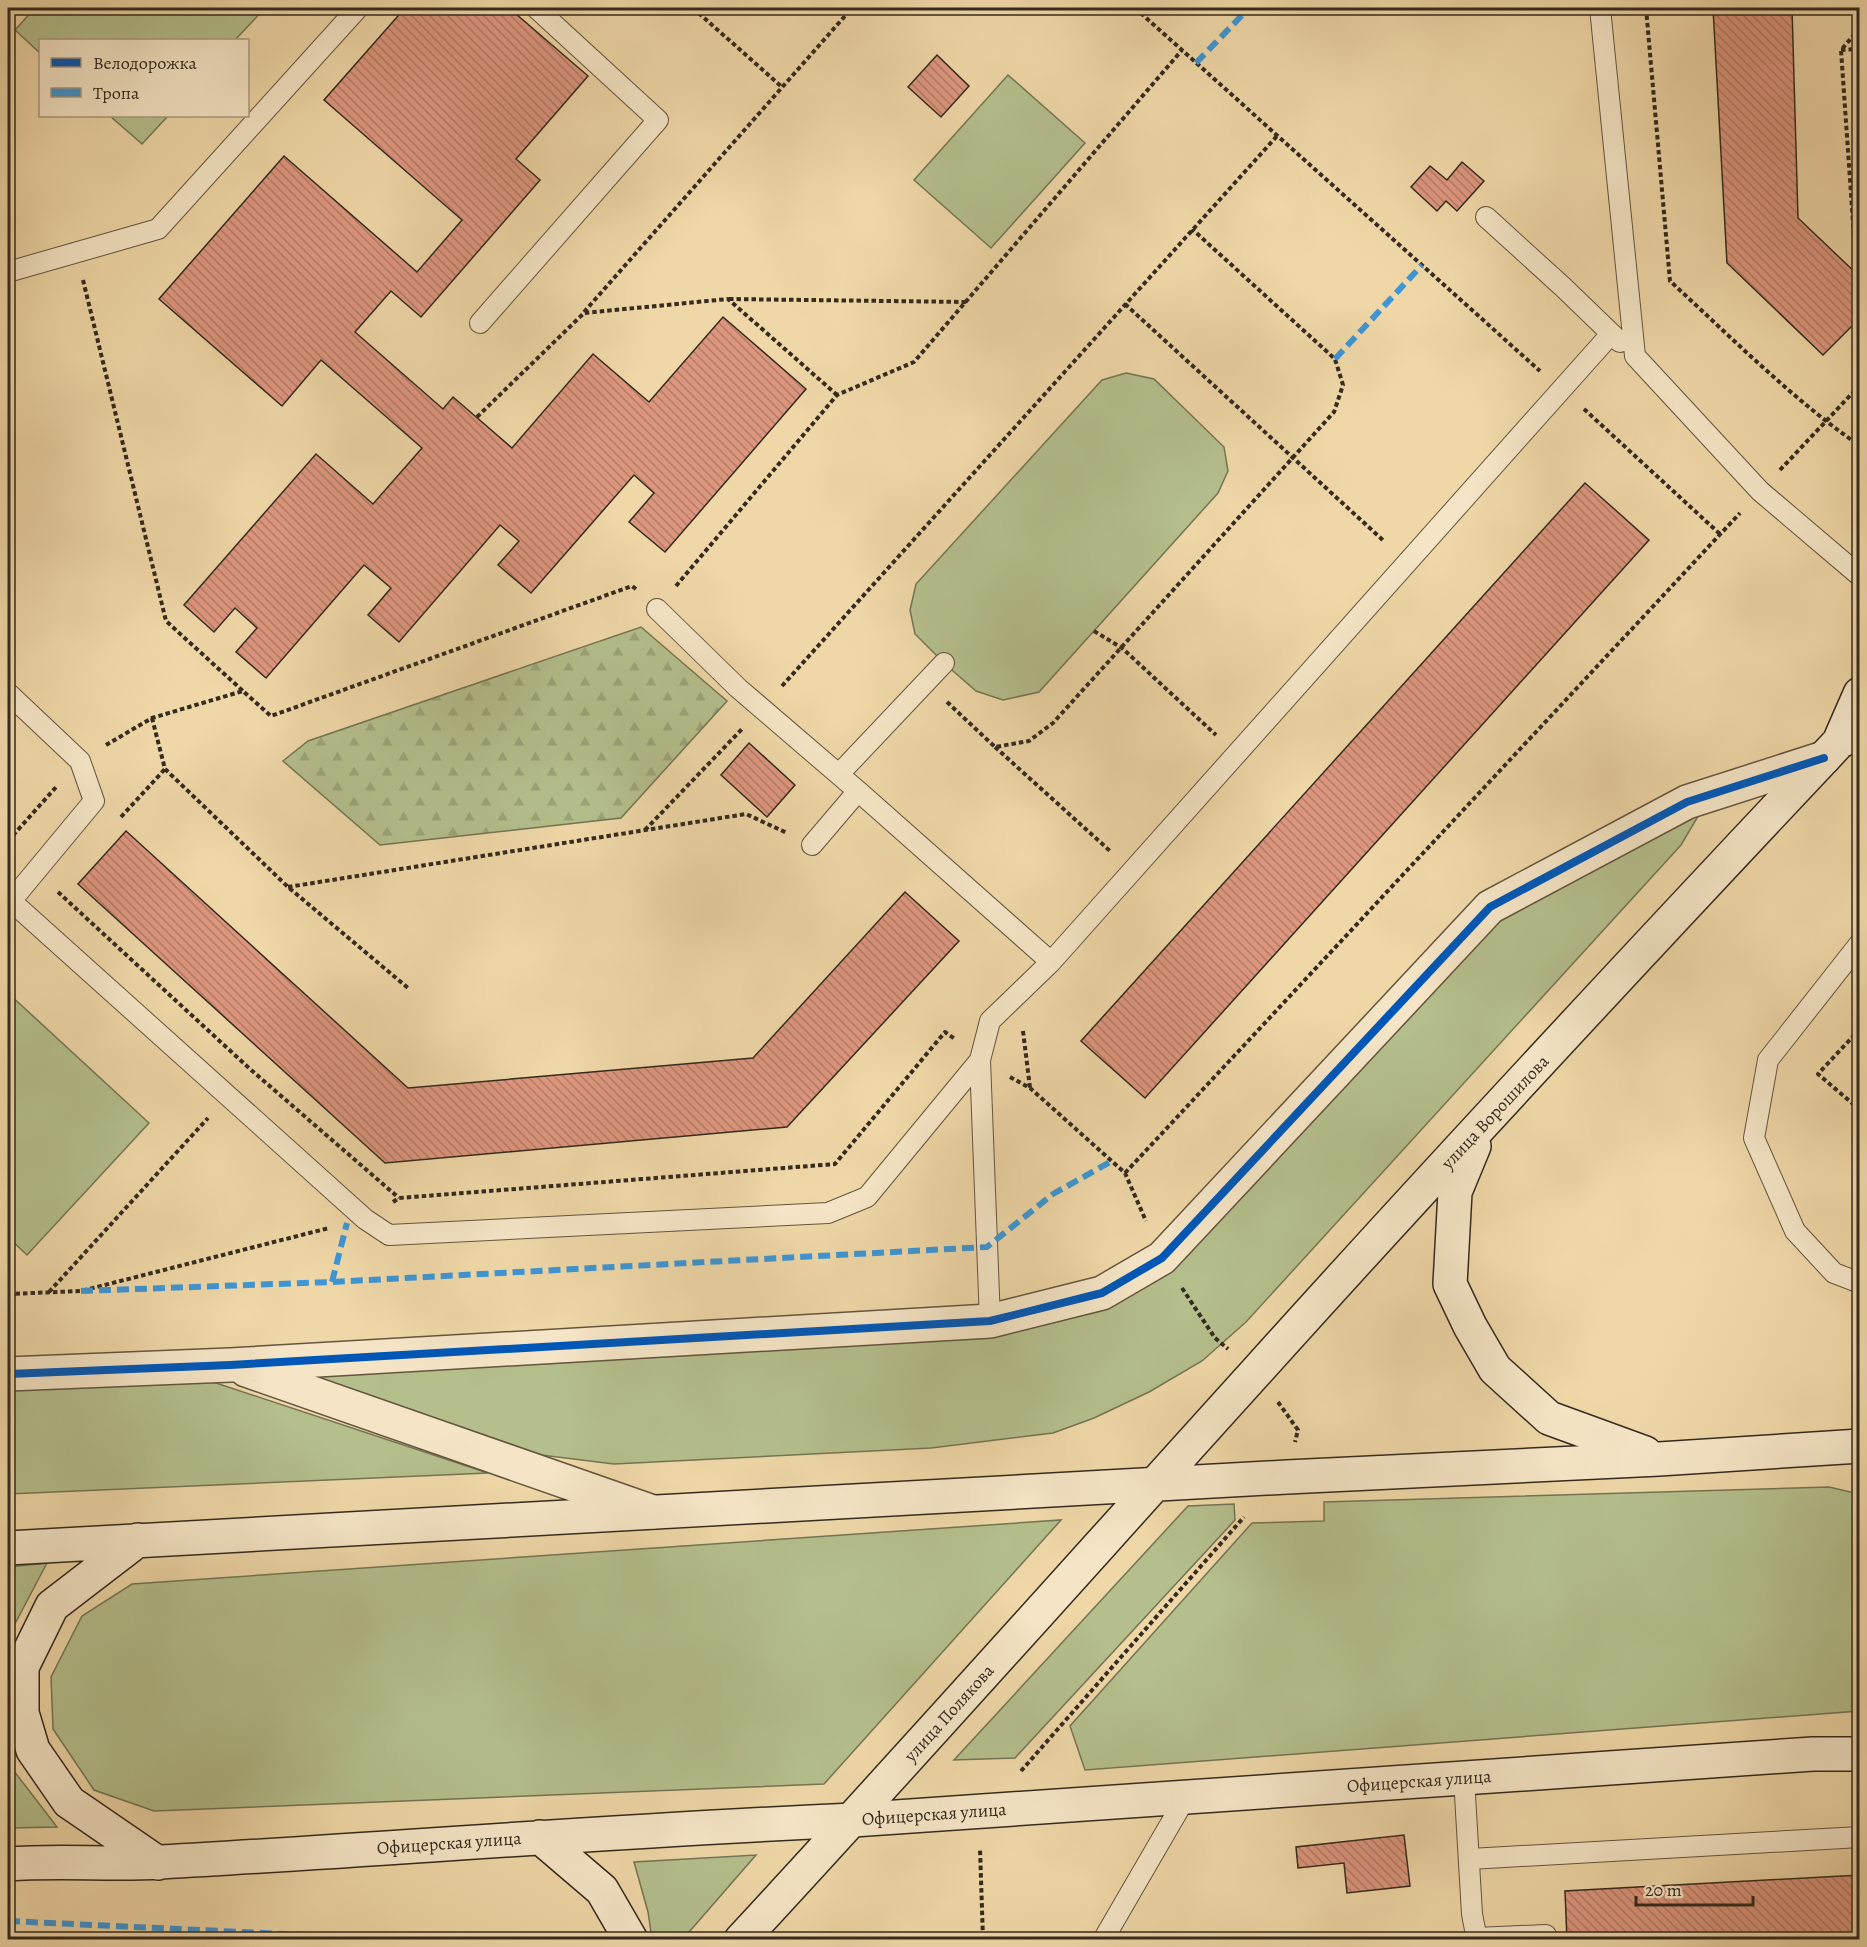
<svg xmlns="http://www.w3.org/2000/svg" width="1867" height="1947" viewBox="0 0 1867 1947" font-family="Alegreya,serif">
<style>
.grass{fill:#b4bf8c;stroke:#747455;stroke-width:1.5}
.forest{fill:url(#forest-firs);stroke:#747455;stroke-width:1.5}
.building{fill:url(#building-back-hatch);stroke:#342a1e;stroke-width:1.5}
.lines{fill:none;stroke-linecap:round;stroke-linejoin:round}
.service-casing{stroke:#635540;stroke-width:22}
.minor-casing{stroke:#635540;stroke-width:36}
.secondary-casing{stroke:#342a1e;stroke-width:36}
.path{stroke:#342a1e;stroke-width:4;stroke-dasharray:4.5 3;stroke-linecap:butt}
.service{stroke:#f5e5c6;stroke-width:20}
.minor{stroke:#f5e5c6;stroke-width:33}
.secondary{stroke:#f5e5c6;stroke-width:33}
.quiet{stroke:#3d96d5;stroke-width:6;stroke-dasharray:12 6;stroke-linecap:butt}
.cycleway-casing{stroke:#f5e5c6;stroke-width:11}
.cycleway{stroke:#0057b8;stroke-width:8}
.labels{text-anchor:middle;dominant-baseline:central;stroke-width:6;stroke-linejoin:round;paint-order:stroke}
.street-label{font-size:18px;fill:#342a1e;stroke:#f5e5c6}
</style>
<defs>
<pattern id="forest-firs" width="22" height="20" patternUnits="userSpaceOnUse" patternTransform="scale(1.5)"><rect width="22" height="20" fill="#b4bf8c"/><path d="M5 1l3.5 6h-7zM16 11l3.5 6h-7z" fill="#9ba478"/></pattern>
<pattern id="building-back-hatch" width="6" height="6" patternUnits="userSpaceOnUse" patternTransform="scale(1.5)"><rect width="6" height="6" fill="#dd967e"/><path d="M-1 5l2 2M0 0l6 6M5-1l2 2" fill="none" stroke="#b47b67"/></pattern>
</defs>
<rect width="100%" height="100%" fill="#efd7a7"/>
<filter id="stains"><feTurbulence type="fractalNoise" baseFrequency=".00333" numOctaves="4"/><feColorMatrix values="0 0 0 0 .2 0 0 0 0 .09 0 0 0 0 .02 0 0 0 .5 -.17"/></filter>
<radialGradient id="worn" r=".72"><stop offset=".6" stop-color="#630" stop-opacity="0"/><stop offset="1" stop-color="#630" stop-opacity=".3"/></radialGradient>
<!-- grass -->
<path class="grass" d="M35,8H265L235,40H40V53L15,30Z
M1008,75L1085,143L991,248L914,180Z
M110,116H168L142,144Z
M1126,373L1154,379L1224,447L1228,471L1218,493L1039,692L1003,700L976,691L944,663L915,634L910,610L916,584L1102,380Z
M1707,801L1681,845L1246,1322L1202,1361L1149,1392L1094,1418L1053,1433L931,1448L614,1464L541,1455L305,1373L1118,1301L1499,907Z
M8,993L149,1123L27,1255L8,1237Z
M213,1382L488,1473L8,1494V1390Z
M1829,1487L1859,1494V1711L1085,1770L1070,1726L1252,1523L1324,1521V1502Z
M1234,1504L1235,1520L1015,1758L954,1760L1188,1506Z
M1061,1520L824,1784L154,1811L94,1790L53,1729L51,1677L82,1616L132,1584Z
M47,1563L8,1637V1567Z
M8,1746L14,1771L57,1827L8,1828Z
M756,1855L683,1939H652L648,1912L634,1862Z"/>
<!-- forest -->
<path class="forest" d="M641,627L727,701L621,818L380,845L283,761L308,741Z"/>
<!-- building -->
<path class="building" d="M405,8H509L588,76L516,159L540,180L421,317L391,291L355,332L443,409L453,397L512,448L593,354L649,402L723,317L806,389L665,552L629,522L654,493L634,475L531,593L498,565L519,541L500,525L399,642L368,615L391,588L364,565L266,678L236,652L257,628L235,608L214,632L184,605L316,454L373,504L422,448L321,360L282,406L159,299L284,156L417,272L462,220L324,100Z
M1713,8H1792L1798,218L1860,277V318L1823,355L1727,263Z
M937,55L969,86L941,117L908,87Z
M1462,162L1484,181L1457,211L1446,201L1437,211L1411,187L1430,166L1447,180Z
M1585,483L1649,540L1145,1098L1081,1041Z
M749,743L795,785L767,817L721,775Z
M126,831L408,1088L753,1058L905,892L959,941L787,1127L385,1163L78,884Z
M1404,1835L1410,1886L1347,1893L1344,1863L1298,1868L1296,1847Z
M1860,1875V1940H1567L1565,1891Z"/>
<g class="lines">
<!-- service casing -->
<g class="service-casing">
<path id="service" d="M1600,8L1635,356L1760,491L1860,576
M1486,217L1563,287L1620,342
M8,272L158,229L358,8
M480,323L658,120L536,8
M657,609L738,688L858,791
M8,693L80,761L94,801L11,901L365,1219L389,1235L828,1213L867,1197L980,1060
M839,774L944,663
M812,845L858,791L1051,962
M1860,943L1768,1060L1754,1138L1795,1231L1834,1273L1860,1283
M990,1321L980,1060L990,1021L1051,962L1611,334
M1464,1778L1472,1914L1477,1940
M1470,1859L1860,1837
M1476,1938L1546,1935
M1103,1940L1186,1797"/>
</g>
<!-- minor casing -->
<g class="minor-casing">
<path id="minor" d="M246,1370L653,1512
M8,1374L230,1365L990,1321L1102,1293L1162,1258L1490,907L1687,802L1824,758"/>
</g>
<!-- secondary casing -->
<g class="secondary-casing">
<path id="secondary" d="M1839,742L1860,694
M1474,1146L1455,1192L1450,1284L1470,1326L1495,1369L1549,1418L1645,1453
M138,1540L52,1606L22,1667V1713L33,1750L69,1802L158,1863
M8,1548L1287,1477L1659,1459L1860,1446
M540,1837L602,1890L631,1940
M8,1864C59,1860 110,1865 161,1862C392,1849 622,1830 853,1820L1813,1754H1860
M741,1940C915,1752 1085,1561 1257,1371C1448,1159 1643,950 1839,742L1860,731"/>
</g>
<!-- path -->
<path class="path" d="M693,8L782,87
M1135,8L1540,371
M1646,8L1670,281C1732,338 1791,398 1860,446
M1860,28L1841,50L1854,237L1860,243
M1841,50L1860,49
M83,280L166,621L243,691
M729,299L966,302
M1125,304L1385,542
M584,312L852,8
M1584,409L1721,535
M477,417L584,313L728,299L837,395
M1780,470L1860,385
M676,586L837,395L914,362L1182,50
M1094,631L1122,648L1216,735
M782,686L1277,136
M947,702L995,747L1029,741L1053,723L1334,412L1343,385L1335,359L1192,229
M152,718L165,769L288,887L408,988
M106,745L152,718L243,691L271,716L632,586L636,589
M995,747L1110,851
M121,817L165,769
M645,830L742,729
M8,841L57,786
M288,887L746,814L787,833
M58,892L250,1069L399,1198
M1860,1029L1818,1074L1860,1110
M1023,1031L1030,1088
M1010,1077L1030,1088L1125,1173L1146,1221
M1125,1173L1740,513
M393,1202L399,1198L835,1164L945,1032L955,1039
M1182,1288L1215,1338L1228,1349
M49,1292L208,1118
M8,1294L81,1291L329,1228
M8,1301L15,1294
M1278,1402L1298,1430L1295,1442
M1021,1771L1244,1517
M977,1940L983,1939L980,1849"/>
<!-- service -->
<use href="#service" class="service"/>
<!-- minor -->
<use href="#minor" class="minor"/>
<!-- secondary -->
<use href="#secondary" class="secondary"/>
<!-- quiet -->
<path class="quiet" d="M1196,63L1249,8
M1335,359L1422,265
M332,1282L347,1223
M81,1291L332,1282L987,1247L1053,1194L1112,1161
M8,1921L306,1935L325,1940"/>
<!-- cycleway casing -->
<g class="cycleway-casing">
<path id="cycleway" d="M8,1374L230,1365L990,1321L1102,1293L1162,1258L1490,907L1687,802L1824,758"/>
</g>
<!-- cycleway -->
<use href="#cycleway" class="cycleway"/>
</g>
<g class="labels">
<!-- street labels -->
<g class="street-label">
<text transform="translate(1495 1112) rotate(-47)">улица Ворошилова</text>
<text transform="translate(949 1713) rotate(-48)">улица Полякова</text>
<text transform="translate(1419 1781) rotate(-4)">Офицерская улица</text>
<text transform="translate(934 1814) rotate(-4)">Офицерская улица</text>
<text transform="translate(449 1843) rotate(-4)">Офицерская улица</text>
</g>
</g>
<!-- margin -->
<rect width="1867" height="1947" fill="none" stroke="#efd7a7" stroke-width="30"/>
<rect x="9" y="9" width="1849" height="1929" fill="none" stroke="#342a1e" stroke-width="3"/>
<rect x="15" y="15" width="1837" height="1917" fill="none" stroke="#342a1e" stroke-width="1.5"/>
<!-- legend -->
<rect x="39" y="39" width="210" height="78" fill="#f5e5c6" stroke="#a89a83" stroke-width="1.5"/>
<rect x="51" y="58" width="30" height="9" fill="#0057b8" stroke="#a89a83" stroke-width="1.5"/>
<text x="93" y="69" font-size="18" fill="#342a1e">Велодорожка</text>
<rect x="51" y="88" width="30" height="9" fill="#3d96d5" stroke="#a89a83" stroke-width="1.5"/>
<text x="93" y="99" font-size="18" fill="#342a1e">Тропа</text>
<!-- scale -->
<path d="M1636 1896v9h117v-9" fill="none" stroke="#342a1e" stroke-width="3"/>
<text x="1645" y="1896" font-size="18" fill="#342a1e" stroke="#f5e5c6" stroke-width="4.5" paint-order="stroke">20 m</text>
<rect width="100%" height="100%" filter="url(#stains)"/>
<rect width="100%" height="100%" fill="url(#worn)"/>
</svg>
